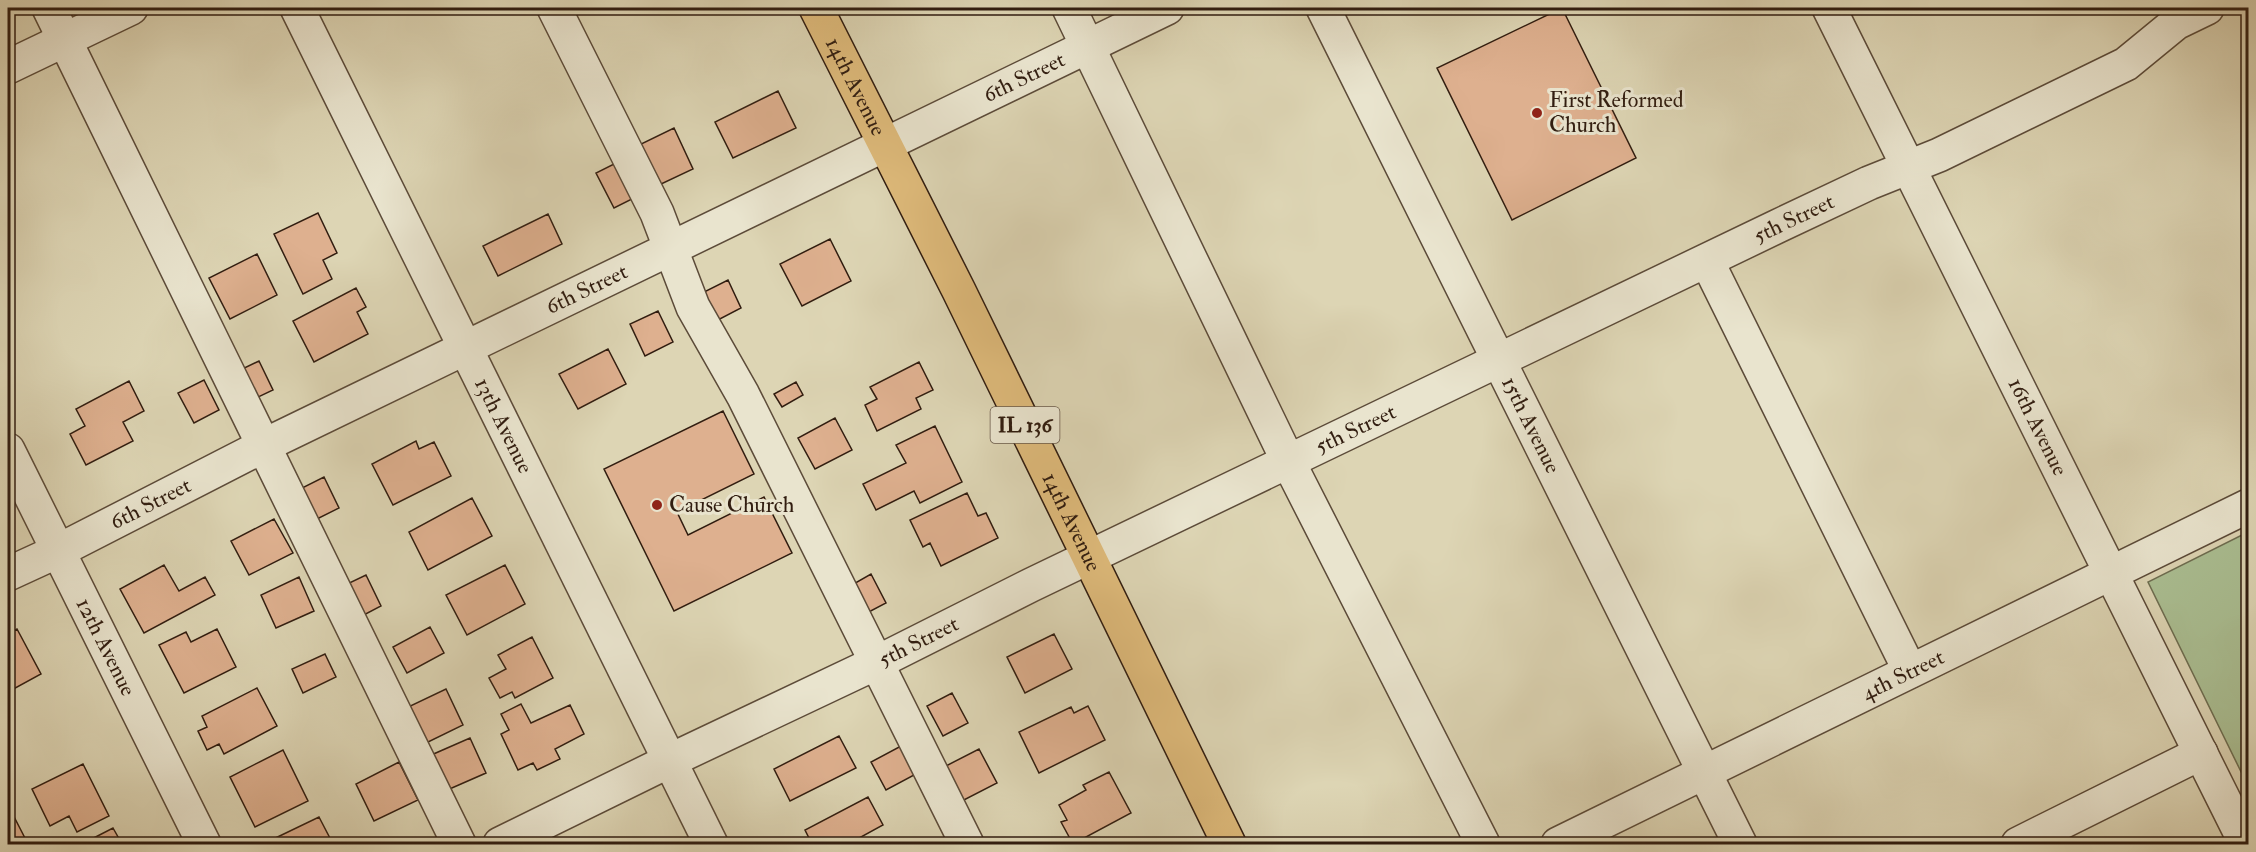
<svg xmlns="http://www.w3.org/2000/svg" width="2256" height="852" viewBox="0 0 2256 852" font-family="'IM FELL Double Pica',serif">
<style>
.green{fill:#aabe92;stroke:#6e6e51;stroke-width:1.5}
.building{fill:#deb08f;stroke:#311d10;stroke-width:1.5}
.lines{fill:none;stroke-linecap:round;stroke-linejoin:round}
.minor-casing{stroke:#5c4b39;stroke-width:36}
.major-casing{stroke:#311d10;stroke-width:36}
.minor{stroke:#e9e4ce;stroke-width:33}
.major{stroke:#deba7a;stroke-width:33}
.poi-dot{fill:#8f2418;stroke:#e9e4ce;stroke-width:2}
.labels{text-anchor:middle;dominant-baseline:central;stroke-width:6;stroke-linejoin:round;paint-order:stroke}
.shield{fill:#e9e4ce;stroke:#685949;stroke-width:1.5}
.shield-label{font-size:21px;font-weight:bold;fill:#311d10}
.street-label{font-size:22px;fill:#311d10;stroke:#e9e4ce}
.poi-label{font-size:22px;fill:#311d10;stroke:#e9e4ce;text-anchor:start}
</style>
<rect width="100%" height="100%" fill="#ddd5b4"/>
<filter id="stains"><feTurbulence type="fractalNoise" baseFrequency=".00333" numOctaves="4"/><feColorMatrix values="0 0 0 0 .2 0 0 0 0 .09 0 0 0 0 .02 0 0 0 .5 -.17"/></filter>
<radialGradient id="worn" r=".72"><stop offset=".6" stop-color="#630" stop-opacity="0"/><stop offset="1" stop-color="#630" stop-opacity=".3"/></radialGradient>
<!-- green -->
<path class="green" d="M2248,532V786L2148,582Z"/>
<!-- building -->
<path class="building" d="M1562,8L1636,158L1512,220L1437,68Z
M778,91L796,128L733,158L715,122Z
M674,128L693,169L659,185L639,145Z
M620,161L638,196L614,208L596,173Z
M318,213L337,253L323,260L332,279L303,294L274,234Z
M548,214L562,244L498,276L483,246Z
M830,239L851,281L802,306L780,264Z
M257,254L277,295L230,319L209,278Z
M728,280L741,308L716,321L702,293Z
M356,288L366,307L357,312L368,334L314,362L293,321Z
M658,311L673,342L645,356L630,324Z
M608,349L626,384L578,409L559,374Z
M259,361L273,390L254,399L240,370Z
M919,362L933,390L916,398L921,409L877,431L865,405L877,399L870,387Z
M204,380L219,410L194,423L178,393Z
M129,381L144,411L123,422L133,441L86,465L70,434L85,426L76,409Z
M796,382L803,395L782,407L774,394Z
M723,411L754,474L677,512L688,535L764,497L792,553L674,611L604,469Z
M835,418L852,450L815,469L798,438Z
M935,426L962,482L920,503L914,491L876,510L863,484L906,463L896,445Z
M416,441L419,449L434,442L451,476L393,505L372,464Z
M324,477L339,508L317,519L302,488Z
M967,493L978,516L986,513L998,538L941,566L930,543L923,547L910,520Z
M472,498L492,536L428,570L409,532Z
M274,519L293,553L249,575L231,541Z
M164,565L179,591L205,577L215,595L144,633L120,589Z
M505,565L525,604L467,635L446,595Z
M871,574L886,603L865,614L850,586Z
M366,575L381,606L360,617L345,585Z
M299,577L314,611L276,628L261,595Z
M430,627L444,653L407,673L393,647Z
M17,629L41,674L8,692V634Z
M217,629L236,667L184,693L159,645L186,632L191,642Z
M1054,634L1072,669L1025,693L1007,657Z
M532,637L553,678L515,698L512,692L500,698L489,678L506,669L498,655Z
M325,654L336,677L303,693L292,669Z
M257,688L277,726L224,754L219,744L207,750L198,731L207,727L202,716Z
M446,689L463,725L424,744L406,708Z
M952,693L968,723L943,736L927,706Z
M521,704L531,723L570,705L584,734L555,749L560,759L537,770L533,763L518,770L501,734L509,730L501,714Z
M1088,706L1105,740L1039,773L1019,732L1071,707L1074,713Z
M839,736L856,768L790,801L774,769Z
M470,738L486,773L445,791L429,756Z
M901,746L916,774L886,790L871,762Z
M979,749L997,783L960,802L942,768Z
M283,750L308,801L255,827L230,777Z
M399,762L418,800L374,821L356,784Z
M83,764L109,816L77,832L69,816L50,826L32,789Z
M1109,772L1131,813L1073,844L1061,822L1067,820L1059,805L1086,790L1083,785Z
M868,797L883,825L859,838L862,844H812L805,830Z
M8,805L28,844H8Z
M319,817L333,844H263Z
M113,828L122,844H82Z"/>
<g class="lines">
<!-- minor casing -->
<g class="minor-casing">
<g id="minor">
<path d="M49,8L459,844"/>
<path id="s1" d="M297,8L711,844"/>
<path d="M554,8L657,213L693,307L743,395L967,844"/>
<path d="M1069,8L1288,461L1483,844"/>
<path id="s2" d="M1323,8L1740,844"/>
<path id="s3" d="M1829,8L2246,844"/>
<path d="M8,67L131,8"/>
<path d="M1707,261L1910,671"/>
<path id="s4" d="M8,450L204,844"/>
<path id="s5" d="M8,574L58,551L263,446L1167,8"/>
<path id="s6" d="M500,844L669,761L878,662L1031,585L1778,226L1869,183L1939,155L2126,64L2176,23L2207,8"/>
<path id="s7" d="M1558,844L2248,506"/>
<path d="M2018,844L2201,753"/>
</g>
</g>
<!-- major casing -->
<g class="major-casing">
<g id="major">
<path id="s8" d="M816,8L959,291L1229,844"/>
</g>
</g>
<!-- minor -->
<use href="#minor" class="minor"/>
<!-- major -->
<use href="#major" class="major"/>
</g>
<!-- markers -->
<g class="poi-dot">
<circle cx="1537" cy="113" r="6"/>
<circle cx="657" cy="505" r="6"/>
</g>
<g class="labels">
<!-- shield labels -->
<rect class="shield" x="990.5" y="407" width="69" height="36" rx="4.5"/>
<g class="shield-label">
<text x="1025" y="425">IL 136</text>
</g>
<!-- street labels -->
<g class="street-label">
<text stroke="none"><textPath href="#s5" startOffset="1131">6th Street</textPath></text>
<text stroke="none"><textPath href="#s8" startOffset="88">14th Avenue</textPath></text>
<text stroke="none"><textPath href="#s6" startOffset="1437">5th Street</textPath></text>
<text stroke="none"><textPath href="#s5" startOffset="645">6th Street</textPath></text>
<text stroke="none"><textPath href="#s1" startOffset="466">13th Avenue</textPath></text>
<text stroke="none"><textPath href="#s2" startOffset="466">15th Avenue</textPath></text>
<text stroke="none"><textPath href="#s3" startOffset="468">16th Avenue</textPath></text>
<text stroke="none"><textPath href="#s6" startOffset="951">5th Street</textPath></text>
<text stroke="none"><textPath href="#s5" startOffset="159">6th Street</textPath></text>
<text stroke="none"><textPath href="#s8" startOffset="574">14th Avenue</textPath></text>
<text stroke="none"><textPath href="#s6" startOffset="465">5th Street</textPath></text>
<text stroke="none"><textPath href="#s4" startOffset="220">12th Avenue</textPath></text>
<text stroke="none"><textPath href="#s7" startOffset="384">4th Street</textPath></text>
</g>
<!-- poi labels -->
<g class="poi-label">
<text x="1549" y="100">First Reformed<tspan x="1549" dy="25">Church</tspan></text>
<text x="669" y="505">Cause Church</text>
</g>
</g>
<!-- margin -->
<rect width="2256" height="852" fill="none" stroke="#ddd5b4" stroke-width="30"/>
<rect x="9" y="9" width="2238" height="834" fill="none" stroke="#311d10" stroke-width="3"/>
<rect x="15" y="15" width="2226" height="822" fill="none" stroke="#311d10" stroke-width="1.5"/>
<rect width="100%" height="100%" filter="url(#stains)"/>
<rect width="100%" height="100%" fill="url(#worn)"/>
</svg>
